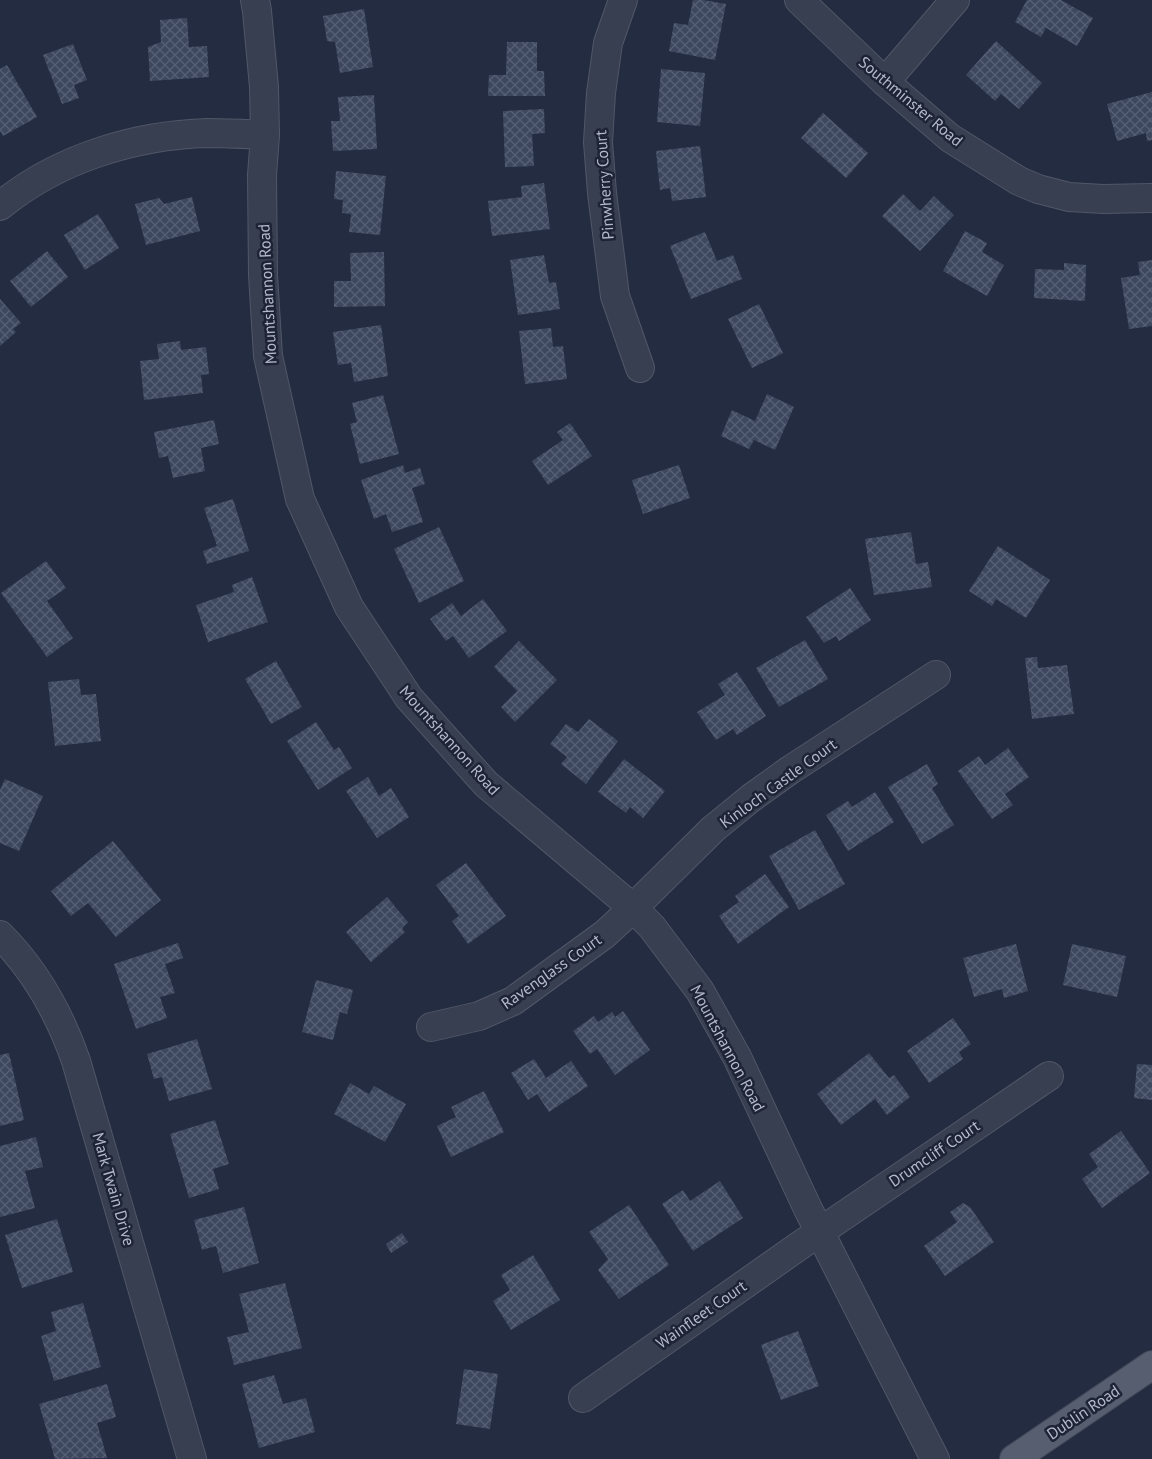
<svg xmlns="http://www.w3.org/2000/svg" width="1152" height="1459" viewBox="0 0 1152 1459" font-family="'PT Sans',sans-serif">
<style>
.building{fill:url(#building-cross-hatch)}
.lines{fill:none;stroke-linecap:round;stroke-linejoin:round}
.minor-casing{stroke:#505768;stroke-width:30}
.major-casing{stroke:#414859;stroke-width:30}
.minor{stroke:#383f50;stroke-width:28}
.major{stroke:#565e70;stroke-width:28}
.labels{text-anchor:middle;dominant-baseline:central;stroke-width:5;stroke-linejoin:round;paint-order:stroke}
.street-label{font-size:16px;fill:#b4bacb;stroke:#1d2435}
</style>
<defs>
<pattern id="building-cross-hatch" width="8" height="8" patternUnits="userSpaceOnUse" patternTransform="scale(1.25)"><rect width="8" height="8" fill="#3d475e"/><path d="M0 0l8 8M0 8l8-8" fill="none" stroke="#575f74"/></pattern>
</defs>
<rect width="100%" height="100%" fill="#232c41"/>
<!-- building -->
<path class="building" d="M693,0H703L726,4L715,60L669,51L674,23L688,25Z
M1027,0H1061L1093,18L1077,46L1046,28L1041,37L1015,22Z
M364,9L373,67L340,73L335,42L327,41L323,16Z
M187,18L189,47L207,46L209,77L150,81L148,47L161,42L160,20Z
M996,41L1042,83L1019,109L1001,94L995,101L966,75Z
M507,42H537V71H544L545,96H488L489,75H506Z
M73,44L87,80L74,85L79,98L62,104L43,55Z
M7,65L37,117L3,136L0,131V69Z
M661,69L705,73L700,126L657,122Z
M1152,92V140L1147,141L1146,133L1117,141L1107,104Z
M374,95L377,149L333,151L331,121H340L338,97Z
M544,109L545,133L532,134L534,166L505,167L503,111Z
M823,113L868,153L846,178L801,138Z
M700,146L706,197L672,201L670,188L660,190L656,151Z
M336,171L386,176L380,235L349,232L351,214L342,213L343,200L334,199Z
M544,183L550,229L492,236L488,201L522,197L521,186Z
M903,194L920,211L934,196L954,215L920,251L882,216Z
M192,197L200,231L146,245L135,204L159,198L164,204Z
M98,214L119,248L85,270L64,235Z
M965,231L987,243L982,252L1004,265L987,296L943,271Z
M705,232L717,261L733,255L742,279L691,299L670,246Z
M47,251L68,277L31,307L10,281Z
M384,252L385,306L334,307V281H351L350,253Z
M544,255L549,283L556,282L560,309L518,315L510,260Z
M1152,260V326L1129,329L1121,278L1140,275L1138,262Z
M1064,263L1086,265L1085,301L1034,298L1035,269L1064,270Z
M0,299L21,323L13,329L16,332L0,346Z
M759,304L783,353L752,368L728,319Z
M381,325L388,376L354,382L351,363L338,365L333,332Z
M551,328L553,347L563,346L567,379L525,384L519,331Z
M180,341L181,350L206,347L209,374L201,375L203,393L144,400L140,361L159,359L157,344Z
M767,394L794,407L775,450L754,440L749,449L721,436L732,410L755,421Z
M383,395L399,454L360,464L350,424L357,422L352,403Z
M214,420L219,444L201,448L205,471L173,478L168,456L159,458L154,432Z
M570,423L592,456L548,485L532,461L563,440L557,432Z
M403,465L405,473L420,468L425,484L412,488L423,522L392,532L386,514L374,519L361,480Z
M679,465L690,498L643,514L632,480Z
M233,499L249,551L207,564L203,551L217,546L204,508Z
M439,527L464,581L419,603L394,549Z
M911,532L916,564L928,562L932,587L874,595L865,539Z
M998,546L1050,580L1026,618L996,599L992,606L969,591Z
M46,561L66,588L47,601L73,638L47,657L1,593Z
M252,577L268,622L208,642L196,605L234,592L232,585Z
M850,588L871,620L839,641L836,636L824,643L806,617Z
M483,599L507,631L469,658L453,636L446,641L430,619L452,603L461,616Z
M805,640L828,679L779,707L756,668Z
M519,641L557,680L515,722L501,707L517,691L494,667Z
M1037,657L1038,668L1067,665L1074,714L1032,719L1025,658Z
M276,661L302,707L271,724L245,679Z
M737,672L766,716L737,735L733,729L716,740L697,712L725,695L718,684Z
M79,679L81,695L96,694L101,741L55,746L48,682Z
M589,719L618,741L586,784L561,764L567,757L550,744L566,724L578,732Z
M316,722L334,750L339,747L352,768L318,790L287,741Z
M1008,748L1029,777L1005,794L1013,805L992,819L958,771L979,756L985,765Z
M624,759L665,791L643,818L630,807L626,813L598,792Z
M927,764L938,784L932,788L954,825L922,844L888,787Z
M368,777L379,796L391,788L409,817L377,838L346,791Z
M5,779L43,796L19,851L0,843V790Z
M875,792L894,822L848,851L826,815L848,801L852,807Z
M815,830L845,884L799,910L769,856Z
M113,841L161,900L116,937L88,903L71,916L51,891Z
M466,863L506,916L468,944L452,921L459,916L436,885Z
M765,874L789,907L738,944L719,916L739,902L735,896Z
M387,897L408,922L402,928L405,932L371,962L346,932Z
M178,943L183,958L165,964L175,993L160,997L167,1018L136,1029L114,964Z
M1016,944L1028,991L1004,998L1002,989L974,997L963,958Z
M1072,944L1126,956L1117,997L1063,985Z
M316,980L353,990L347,1014L340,1012L333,1040L302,1032Z
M623,1011L650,1050L615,1075L597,1049L590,1054L573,1031L594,1016L598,1022L612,1012L615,1017Z
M953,1018L971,1044L959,1052L963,1059L929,1083L907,1051Z
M197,1039L212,1089L169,1101L162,1077L154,1079L147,1054Z
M9,1053L24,1120L0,1126V1055Z
M869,1053L889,1078L894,1075L910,1097L887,1115L875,1099L841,1125L817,1094Z
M534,1059L546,1078L571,1061L588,1086L549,1112L537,1094L528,1100L511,1073Z
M1137,1064L1152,1065V1100L1134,1098Z
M350,1083L369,1094L374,1086L406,1104L385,1142L334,1114Z
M484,1091L504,1132L451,1157L437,1126L456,1117L451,1107Z
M215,1120L229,1164L213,1169L219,1189L189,1198L170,1134Z
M1121,1131L1150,1173L1102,1208L1082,1179L1098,1167L1089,1154Z
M36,1137L43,1167L25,1171L35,1208L0,1217V1146Z
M720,1181L743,1218L693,1251L662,1204L683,1190L690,1201Z
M963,1203L970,1207L994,1242L945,1276L924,1246L957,1222L950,1212Z
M629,1205L669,1265L619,1299L598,1270L608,1259L589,1232Z
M244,1207L259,1263L223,1273L216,1246L202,1250L194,1220Z
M57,1219L73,1272L22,1288L5,1235Z
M402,1233L408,1242L391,1253L386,1244Z
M533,1255L560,1300L511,1330L493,1301L510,1290L501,1275Z
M285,1283L302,1348L234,1365L227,1337L249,1332L239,1294Z
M83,1303L101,1367L54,1381L41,1336L56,1331L51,1312Z
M798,1331L819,1386L781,1400L761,1345Z
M464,1369L498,1374L490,1429L456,1424Z
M274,1375L283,1404L306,1398L315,1432L259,1448L242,1384Z
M107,1384L116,1417L97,1423L107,1458L55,1459L39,1404Z"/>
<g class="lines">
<!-- minor casing -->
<g class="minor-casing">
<path id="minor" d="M255,0L257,11L264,87L265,135L262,175L263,275L268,356L300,499L349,607L409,698L486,784L633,908L652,927L700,991L737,1057L808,1209L935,1459
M623,0L608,43L601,93L598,142L602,193L615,296L640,368
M799,0L885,82L950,138L1019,181L1038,189L1069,197L1103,199L1152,198
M885,82L955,0
M0,206C57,159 134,135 208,133C227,133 246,134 265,135
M0,935C35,970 60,1015 76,1061L192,1459
M431,1027L479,1016L513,1001L605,934L633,908L713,829L751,798L790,770L936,675
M583,1398L799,1246L1049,1076"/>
</g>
<!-- major casing -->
<g class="major-casing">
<path id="major" d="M1014,1459L1152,1365"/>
</g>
<!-- minor -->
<use href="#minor" class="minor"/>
<!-- major -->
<use href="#major" class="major"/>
</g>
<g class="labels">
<!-- street labels -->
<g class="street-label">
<text transform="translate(911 101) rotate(40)">Southminster Road</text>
<text transform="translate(604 185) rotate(-94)">Pinwherry Court</text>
<text transform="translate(267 294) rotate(-93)">Mountshannon Road</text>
<text transform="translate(450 740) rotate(48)">Mountshannon Road</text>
<text transform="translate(778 783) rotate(-36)">Kinloch Castle Court</text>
<text transform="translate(551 971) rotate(-35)">Ravenglass Court</text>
<text transform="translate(728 1048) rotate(62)">Mountshannon Road</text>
<text transform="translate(934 1153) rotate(-34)">Drumcliff Court</text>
<text transform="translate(114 1189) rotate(74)">Mark Twain Drive</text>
<text transform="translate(701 1314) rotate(-35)">Wainfleet Court</text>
<text transform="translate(1083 1412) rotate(-34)">Dublin Road</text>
</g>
</g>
</svg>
